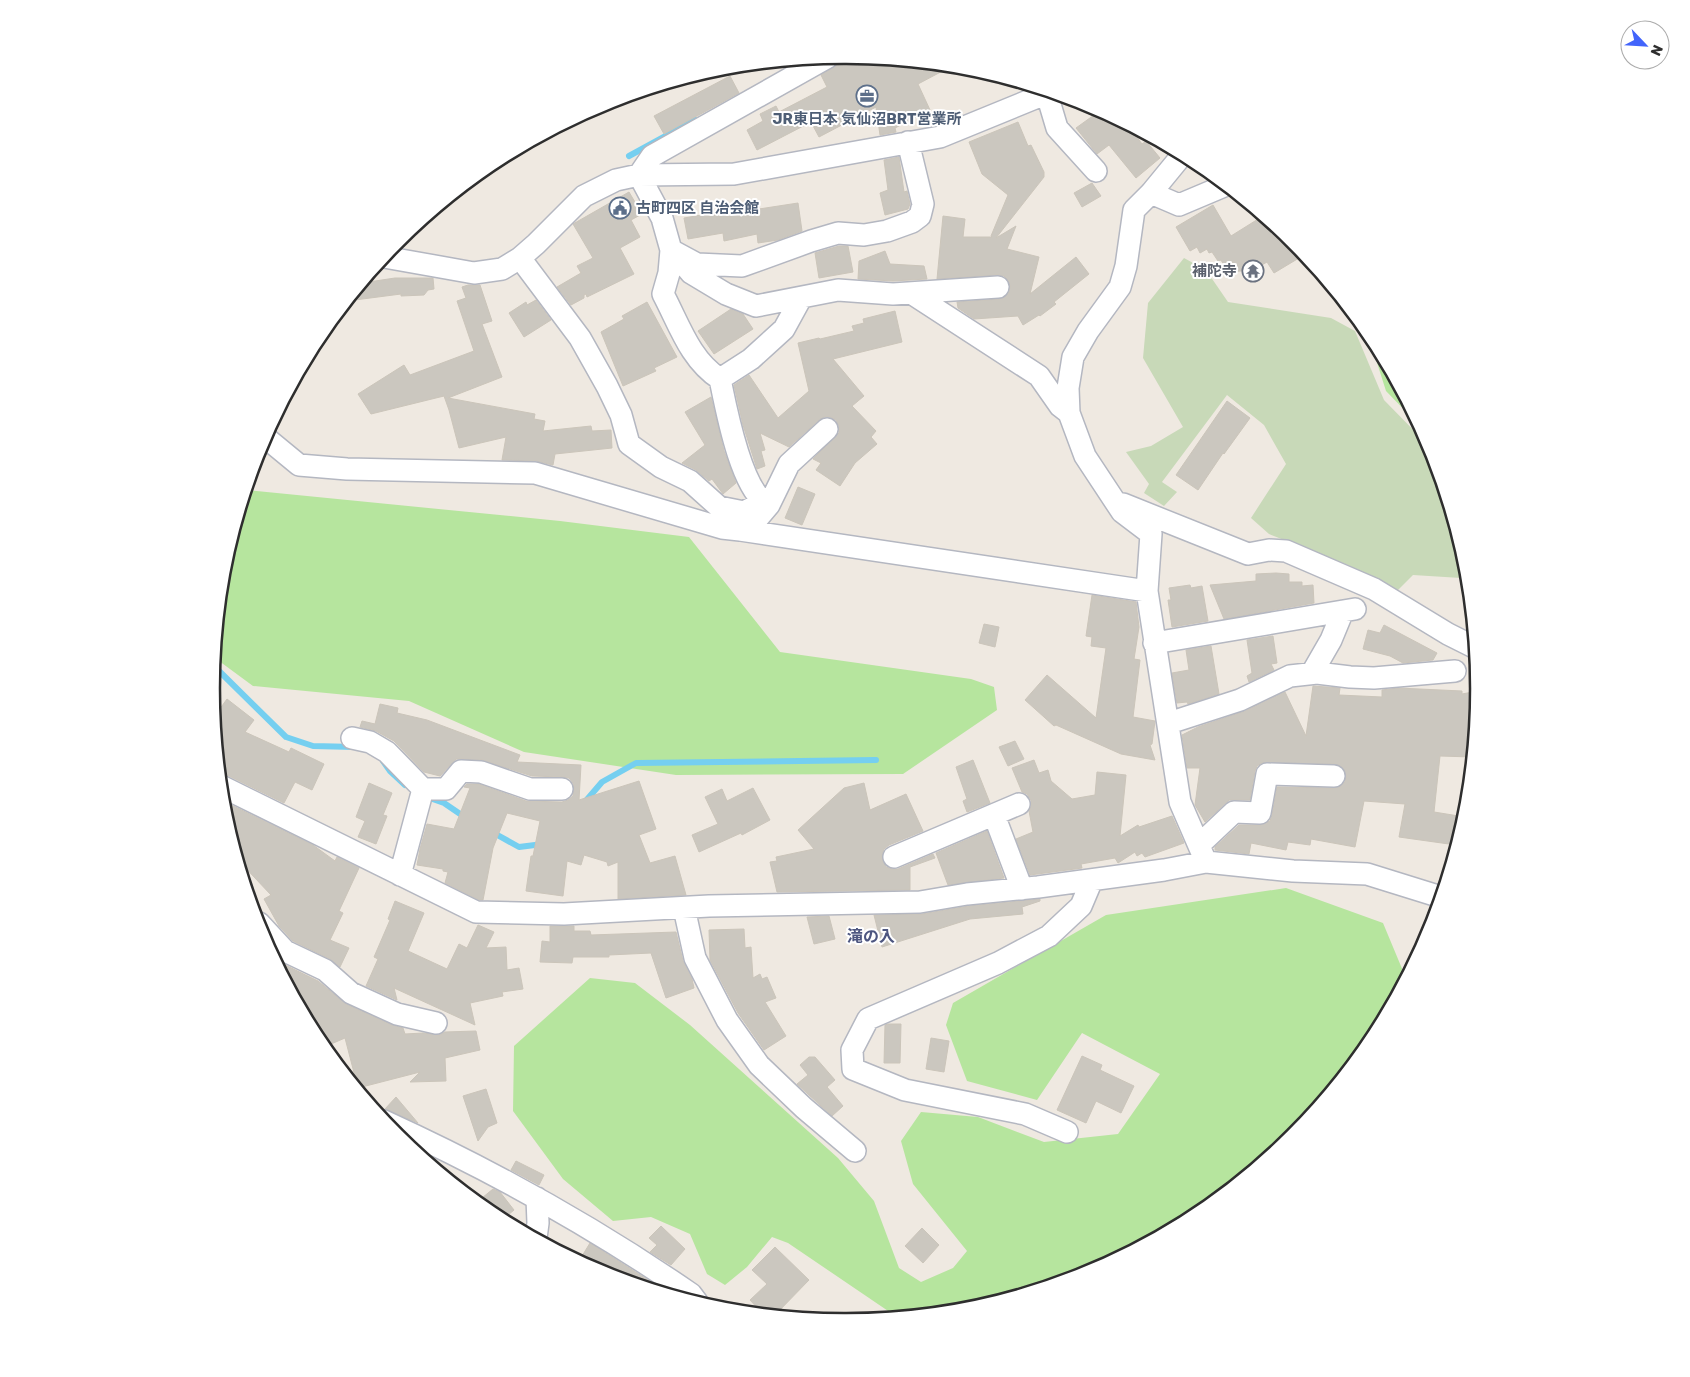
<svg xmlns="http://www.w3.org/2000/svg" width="1690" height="1377" viewBox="0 0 1690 1377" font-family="Rubik,'Noto Sans JP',sans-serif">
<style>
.green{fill:#b6e59e}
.cemetery{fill:#c8d9b8}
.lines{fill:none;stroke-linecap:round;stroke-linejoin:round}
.stream{stroke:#75cff0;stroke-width:6}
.building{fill:#cbc7bf;stroke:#cbc5ba}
.minor-casing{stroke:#b4b7c1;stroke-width:24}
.minor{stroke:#fff;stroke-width:21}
.labels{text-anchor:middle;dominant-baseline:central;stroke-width:4;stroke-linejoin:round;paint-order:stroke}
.service-label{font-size:15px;font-weight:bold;fill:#4e5e75;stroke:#fff}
.worship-label{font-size:15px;font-weight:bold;fill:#5b616d;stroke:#fff;text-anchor:end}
.neighbourhood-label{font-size:16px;font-weight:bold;fill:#4d5680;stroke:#fff}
.rim{fill:none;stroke:#2e2e2e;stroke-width:2.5}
</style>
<rect width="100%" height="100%" fill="#efe9e1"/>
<!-- green -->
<path class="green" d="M1367,331L1372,337L1420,426L1386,391Z
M246,490L560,521L689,537L780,652L971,679L994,687L997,710L903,774L676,775L524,752L409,701L253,686L215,658L224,565Z
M1286,888L1383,923L1403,971L1408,972L1372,1041L1293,1137L1197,1215L1087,1274L968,1310L897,1317L788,1243L772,1237L747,1267L725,1285L707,1274L690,1234L651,1217L613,1221L563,1179L513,1111L514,1046L590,978L635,983L690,1025L838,1158L874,1201L899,1268L921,1282L953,1268L967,1251L913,1184L901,1141L921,1112L978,1117L1044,1142L1118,1134L1160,1074L1082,1033L1037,1100L967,1081L946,1025L953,1003L1106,915Z"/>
<!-- cemetery -->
<path class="cemetery" d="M1184,258L1206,270L1228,302L1331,318L1355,331L1384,400L1431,448L1466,565L1461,578L1413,575L1396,592L1348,565L1269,534L1251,518L1286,464L1264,425L1227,395L1162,482L1177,492L1164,506L1144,493L1149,484L1126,452L1151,446L1183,427L1143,358L1148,303Z"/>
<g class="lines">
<!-- stream -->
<path class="stream" d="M629,156L695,120
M214,666L286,737L313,746L355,747
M383,761L390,771L405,785
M424,796L444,803L466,818
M584,803L602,782L636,763L876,760
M492,832L519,847L543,844"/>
</g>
<!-- building -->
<path class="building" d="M851,56L880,58L885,66L897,60L952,66L918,84L930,110L895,128L896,132L880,135L876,107L819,137L811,122L757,150L747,130L763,121L760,114L776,106L779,112L827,87L821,75Z
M730,76L739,93L664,134L654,116Z
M1101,110L1128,125L1142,144L1146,141L1160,158L1136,178L1109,145L1097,154L1076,128Z
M1018,122L1028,146L1031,145L1044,172V177L996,238L1016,226L1007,249L1039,257L1030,294L1076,257L1089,274L1054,302L1056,304L1040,316L1039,315L1023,325L1018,316L974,319L958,308L957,302L999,299L1005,297L1009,292L1010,286L1008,280L1004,276L997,275L937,279L943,216L965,219L963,237H992L991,236L1008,195L982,174L969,142Z
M899,157L904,192L907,191L910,204L908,209L885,215L880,193L888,190L884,160Z
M1092,183L1101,196L1082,207L1074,193Z
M629,192L642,214L631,220L640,237L620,248L634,274L587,297L586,294L584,295V298L571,305L557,287L581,273L577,266L593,258L573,224Z
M798,203L802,231L778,240L758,243L757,234L724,241L723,233L688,239L684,218L707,214L708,216L732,211L733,213Z
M1213,205L1231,236L1263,216L1293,241L1304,255L1274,273L1267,262L1253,270L1228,272L1221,260L1218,261L1212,252L1209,253L1207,249L1200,253L1197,247L1190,251L1176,227Z
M839,246H848L853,272L819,278L815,253Z
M885,251L890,264L924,266L927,279L893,281L858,279L859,261Z
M395,278H433L434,289L428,290L424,295L401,296V294L347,301L362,283Z
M468,285H480L492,321L482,324L502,377L448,398L535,414L534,419L545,421L543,431L591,426L592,431L611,430L612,448L555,454L553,465L536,461L502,460L506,437L459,448L449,410L444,396L371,414L358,394L404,365L410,375L474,351L457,301L466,298L462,287Z
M536,300L551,320L524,337L509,313L526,302L527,305Z
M647,302L677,357L654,368L656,371L623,386L601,332L624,319L622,316Z
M731,309L743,314L753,329L714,354L698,331Z
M895,311L902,342L833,359L864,396L852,406L876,431L871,437L877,444L855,463L840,486L816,470L821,463L813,459L839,433V426L836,420L830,417H824L819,420L789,447L760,433L765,450L761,451L765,466L757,469L743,425L734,385L749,375L778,418L809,391L798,343L819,338L820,339L854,331L852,326L864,323L863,319Z
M711,397L724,451L736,483L723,494L712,479L709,481L696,470L682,463L705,445L685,412Z
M1227,401L1250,418L1224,454L1223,453L1198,490L1176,475Z
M798,487L815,494L802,525L785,518Z
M1276,573L1289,574V582H1302V586L1313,585L1314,603L1224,619L1210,585L1256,581V574Z
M1190,585L1191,588L1202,586L1208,621L1172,627L1168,600H1171L1169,588Z
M1092,595L1136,602L1139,627L1134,659L1140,660L1133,717L1155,721L1152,744L1150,745L1155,760L1121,754L1056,725L1054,726L1025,700L1047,675L1096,718L1106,648L1091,646L1092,637L1086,636Z
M984,624L999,627L995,647L979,643Z
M1384,625L1437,653L1433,660L1403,663L1390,656L1363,649L1368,630L1380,633Z
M1273,636L1277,663L1271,664L1274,670L1249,682L1247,676L1252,673L1247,640Z
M1211,646L1219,694L1188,704L1187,702L1177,703L1172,673L1189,670L1186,650Z
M1313,686L1340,688L1339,695L1382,697V690L1398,688L1462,691V694L1478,691L1472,757L1440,756L1434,812L1465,817L1456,845L1399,837L1405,804L1364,801L1355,847L1311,839L1310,845L1288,842L1286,850L1251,843L1249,854L1215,850V847L1239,825H1260L1270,821L1272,815L1277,787L1334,788L1339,787L1345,782L1346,776L1345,771L1341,766L1334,764L1262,763L1257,766L1255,771L1250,800H1229L1205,822L1195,805L1200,768H1187L1182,735L1198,727L1245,711L1285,692L1306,736Z
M227,699L254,720L245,732L289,752L291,748L324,764L312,790L295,782L284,803L227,775L220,774L214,717Z
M380,704L398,708L397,713L427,720L520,755L517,762L581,765L579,800L639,781L656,829L639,835L650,863L675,856L686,895L618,899V862L608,866L607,862L584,855L581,865L567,861L563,896L526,891L531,856H533L540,821L507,813L493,848L483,900H479L445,883L448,872L443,871V869L417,865L420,849L427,824L454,829L470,788L464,787L467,784H479L526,801L562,802L568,800L573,796L574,789L573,783L569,778L562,777L532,776L482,760L456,759L440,776L424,772L394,741L376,731L360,727L362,721L375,724Z
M1015,741L1024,759L1008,766L999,747Z
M973,760L990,803L967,812L963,801L967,799L956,767Z
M1034,760L1039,773L1048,770L1051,781L1072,799L1095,795L1097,772L1126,775L1120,836L1138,825L1139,827L1172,816L1184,843L1145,857L1142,853L1137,856L1135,852L1118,863L1115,858L1081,864L1082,868L1075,869L1030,875L1016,839L1033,832L1029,811L1031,806V800L1027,794L1022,792L1012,768Z
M369,783L392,793L383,815L387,816L376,844L358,837L365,821L356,817Z
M864,783L870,810L906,794L923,831L889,845L884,849L882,856L883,862L886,867L892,869H898L933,854L935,858L910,867V890L777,892L770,862L777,861L776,857L814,849L798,830L844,788Z
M753,788L770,820L742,835L741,833L699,852L692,835L718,824L705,797L722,789L727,801Z
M223,801L313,845L335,861L337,857L359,868L339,911L343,913L330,940L349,948L340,967L330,959L293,941L279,926L264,899L271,895L239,861L224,812Z
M987,831L1004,878L948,885L936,853Z
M1040,899V901L1022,907L1023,914L970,919L882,947L874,915L922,914L969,906Z
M395,901L424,913L408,951L447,969L459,944L467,948L478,925L494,932L486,948L506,947L507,970L519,968L523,989L502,992L503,996L470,1003L475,1025L394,988L397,1000L366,986L378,959L374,957L390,920L388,919Z
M829,916L835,939L814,944L807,917Z
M550,926H574V931H590L591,935L676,932L683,961L692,979L694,988L666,998L651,953L609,955V957H573L572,963L540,962L542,941L550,942Z
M744,929L745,948L751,947L753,978L760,974L762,979L767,977L776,998L765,1002L786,1036L764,1050L738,1013L710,960L709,930Z
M283,964L318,981L346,1004L392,1025L403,1028L405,1034L423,1033L439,1035L445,1032L476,1031L480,1050L445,1058L446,1081L410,1082L420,1072L358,1088L345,1038L324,1047L318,1040L279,966Z
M888,1024H901L900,1063H884L885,1025Z
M931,1038L949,1041L944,1072L926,1069Z
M1082,1056L1102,1065L1100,1070L1134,1086L1121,1113L1096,1101L1086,1123L1057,1110Z
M809,1057H815L835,1080L827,1087L843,1106L832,1116L797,1084L808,1075L800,1065Z
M486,1089L497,1123L488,1127L478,1141L463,1096Z
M396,1097L418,1123L385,1109Z
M516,1161L544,1175L539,1185L511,1170Z
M493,1189L500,1192L514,1210L502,1220L493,1215L477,1202Z
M661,1226L685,1249L671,1265L650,1252L657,1245L649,1238Z
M922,1228L939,1245L923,1263L905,1246Z
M590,1243L648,1280L666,1293L602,1274L579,1261Z
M775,1247L809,1280L775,1315L763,1314L750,1300L767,1284L752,1270Z"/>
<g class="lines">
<!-- minor casing -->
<g class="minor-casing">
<path id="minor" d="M828,57L652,156L639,175L662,218L671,250L697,264L742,266L811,241L838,233L864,235L887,231L912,222L920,216L923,204L908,142
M1046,91L1057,128L1096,171
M1151,193L1179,205L1224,186
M671,250L669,273L663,294C679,324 690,360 720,379L751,359L784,329L801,298
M384,257L474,273L502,269L520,258L536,244L584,196L616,180L639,175L734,174L940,137L1050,92
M520,258L580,338L607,386L621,415L629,444L661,467L690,481L719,507L744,512L764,502
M680,260L691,273L726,294L756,306L838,290L893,294L998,287
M911,293L1039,376L1060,406L1069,413
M720,379C726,408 741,492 769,505
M265,437L299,465L347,469L535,473L722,528L740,530L752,525L769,505L789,464L827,429
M1123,504L1248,554L1269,550L1286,551L1374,589L1448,634L1474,647
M740,530L1147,591
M1154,643L1355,609
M1312,673L1331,640L1343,611
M1169,723L1240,700L1290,676L1317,673L1350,677L1374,678L1455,671
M352,738L370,742L387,752L423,789L400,875
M221,786L476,912L564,914L709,906L920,902L967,894L1038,887L1164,870L1206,862L1180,802L1147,591L1151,534L1122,512L1085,456L1069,413L1068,388L1073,357L1088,331L1120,287L1126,266L1134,210L1151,193L1183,154
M423,789H446L461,771L481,772L530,789H562
M994,815L1022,889
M1199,845L1234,812L1260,813L1267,774L1334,776
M894,857L1019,804
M1206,862L1293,871L1367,874L1441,897
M684,908L695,958L727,1020L759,1065L804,1108L855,1151
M258,924L259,923L285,951L325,970L351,993L397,1014L436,1023
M384,1121C491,1170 594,1227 691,1294L697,1302
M1067,1132L1025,1114L905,1090L853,1069L852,1050L868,1019L998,963L1049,936L1081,906L1092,880
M536,1238L538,1223L537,1198"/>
</g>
<!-- minor -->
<use href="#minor" class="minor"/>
</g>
<!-- icons -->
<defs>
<g id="office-ring" transform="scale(1.125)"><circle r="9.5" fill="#fff" stroke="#5c6f8a" stroke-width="1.5"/><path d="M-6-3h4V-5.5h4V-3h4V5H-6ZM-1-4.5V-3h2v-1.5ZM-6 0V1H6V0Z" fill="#5c6f8a"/></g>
<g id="civic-ring" transform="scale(1.125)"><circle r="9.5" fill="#fff" stroke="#5c6f8a" stroke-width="1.5"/><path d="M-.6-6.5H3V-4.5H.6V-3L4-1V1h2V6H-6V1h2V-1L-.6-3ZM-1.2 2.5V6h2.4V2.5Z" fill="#5c6f8a"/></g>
<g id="temple-ring" transform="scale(1.125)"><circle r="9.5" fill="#fff" stroke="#6b7280" stroke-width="1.5"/><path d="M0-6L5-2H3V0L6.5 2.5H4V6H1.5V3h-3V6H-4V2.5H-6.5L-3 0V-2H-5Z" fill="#6b7280"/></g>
</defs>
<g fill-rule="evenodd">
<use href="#office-ring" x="867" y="96"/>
<use href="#civic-ring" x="620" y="208"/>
<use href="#temple-ring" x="1253" y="271"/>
</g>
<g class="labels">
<!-- service labels -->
<g class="service-label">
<text x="867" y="119">JR東日本 気仙沼BRT営業所</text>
<text x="636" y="208" text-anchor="start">古町四区 自治会館</text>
</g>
<!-- worship labels -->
<g class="worship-label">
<text x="1237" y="271">補陀寺</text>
</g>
<!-- neighbourhood labels -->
<g class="neighbourhood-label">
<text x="871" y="936">滝の入</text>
</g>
</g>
<!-- crop -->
<path d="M0 0H1690V1377H0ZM844 64H846A624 624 0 0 1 1470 688V689A624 624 0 0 1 846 1313H844A624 624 0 0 1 220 689V688A624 624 0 0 1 844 64Z" fill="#fff" fill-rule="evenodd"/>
<path class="rim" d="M844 64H846A624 624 0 0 1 1470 688V689A624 624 0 0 1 846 1313H844A624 624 0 0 1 220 689V688A624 624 0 0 1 844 64Z"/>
<!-- north arrow -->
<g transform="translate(1645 45) rotate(115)"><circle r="24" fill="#ffffff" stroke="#ababab"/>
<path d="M0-4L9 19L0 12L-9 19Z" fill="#4264fb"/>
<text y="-8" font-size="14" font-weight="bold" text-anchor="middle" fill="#2e2e2e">N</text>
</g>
</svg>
